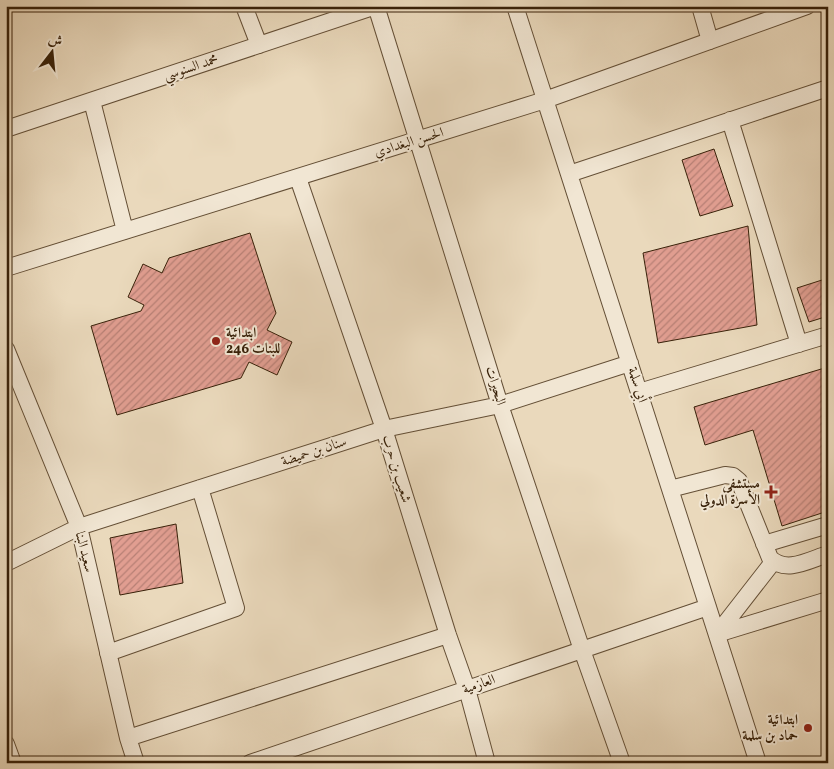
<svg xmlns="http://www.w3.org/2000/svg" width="834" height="769" viewBox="0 0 834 769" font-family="Vollkorn,Amiri,serif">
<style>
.building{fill:url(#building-hatch);stroke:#382109}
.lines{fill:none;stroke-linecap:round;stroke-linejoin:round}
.minor-casing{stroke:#644f36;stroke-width:18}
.minor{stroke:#f1e6d3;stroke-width:16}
.poi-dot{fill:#8f2418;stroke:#f1e6d3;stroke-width:2}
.labels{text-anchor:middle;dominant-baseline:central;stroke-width:4;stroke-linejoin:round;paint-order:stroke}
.street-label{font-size:14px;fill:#382109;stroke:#f1e6d3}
.poi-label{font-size:14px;font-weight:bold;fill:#382109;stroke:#f1e6d3;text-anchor:end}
</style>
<defs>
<pattern id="building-hatch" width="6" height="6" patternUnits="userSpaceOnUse" patternTransform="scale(1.25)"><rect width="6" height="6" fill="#e19e91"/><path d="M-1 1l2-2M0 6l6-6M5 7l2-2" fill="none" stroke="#b78075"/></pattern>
</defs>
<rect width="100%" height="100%" fill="#ead9bc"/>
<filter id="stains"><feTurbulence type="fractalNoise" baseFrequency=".004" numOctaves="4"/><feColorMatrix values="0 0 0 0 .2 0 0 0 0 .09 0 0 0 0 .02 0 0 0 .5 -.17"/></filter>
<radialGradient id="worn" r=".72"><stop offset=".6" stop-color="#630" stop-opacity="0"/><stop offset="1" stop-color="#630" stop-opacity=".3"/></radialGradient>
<!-- building -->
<path class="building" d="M714,149L733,206L700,216L682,160Z
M748,226L757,325L658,343L643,253Z
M250,233L276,313L267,330L292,342L277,375L249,362L241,378L117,415L91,326L141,311L144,305L128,297L143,264L162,273L169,258Z
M822,280L828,299V316L809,322L797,288Z
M828,367V511L782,526L753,430L705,445L694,407Z
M176,524L183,583L120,595L110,538Z"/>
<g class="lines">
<!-- minor casing -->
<g class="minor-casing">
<path id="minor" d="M244,6L259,45
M376,6L500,405L582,650L622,763
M515,6L758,763
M700,6L710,41
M92,101L125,231
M730,120L799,344
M6,129L376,6
M569,174L828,88
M298,178L384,429L448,635L467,689L487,763
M6,268L545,100L807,6
M6,349L79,527L128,738L136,763
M639,392L828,335
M670,489L725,475L733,476L739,481L770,558C786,574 809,560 828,554
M764,544L828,525
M6,563L79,527L384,429L500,405L630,363
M717,634L828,600
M717,634L773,562
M108,653L236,608L200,488
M128,738L448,635
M6,744L13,763
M250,763L708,607"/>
</g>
<!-- minor -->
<use href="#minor" class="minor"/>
</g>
<!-- markers -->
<g class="poi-dot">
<circle cx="216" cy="341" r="5"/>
<path d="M768.5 484.5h5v5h5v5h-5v5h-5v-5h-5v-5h5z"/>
<circle cx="808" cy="728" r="5"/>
</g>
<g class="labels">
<!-- street labels -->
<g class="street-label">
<text transform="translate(191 68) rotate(-18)">محمد السنوسي</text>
<text transform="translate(409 143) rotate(-17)">الحسن البغدادي</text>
<text transform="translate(637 385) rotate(72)">أبي سلمة</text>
<text transform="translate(495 386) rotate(73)">البحيرات</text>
<text transform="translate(314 452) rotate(-18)">سنان بن حميضة</text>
<text transform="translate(396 469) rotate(73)">شعيب بن حرب</text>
<text transform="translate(84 552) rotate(76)">سعيد البنا</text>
<text transform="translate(479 685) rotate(-19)">العازمية</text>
</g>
<!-- poi labels -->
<g class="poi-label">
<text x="226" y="333" text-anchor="start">ابتدائية<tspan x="226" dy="16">246 للبنات</tspan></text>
<text x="760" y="484">مستشفى<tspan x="760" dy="16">الأسرة الدولي</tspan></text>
<text x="798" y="720">ابتدائية<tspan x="798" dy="16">حماد بن سلمة</tspan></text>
</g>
</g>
<!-- margin -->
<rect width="834" height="769" fill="none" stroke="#ead9bc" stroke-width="25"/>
<rect x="8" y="8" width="819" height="754" fill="none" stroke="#382109" stroke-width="2.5"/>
<rect x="12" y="12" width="809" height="744" fill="none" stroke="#382109"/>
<!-- north arrow -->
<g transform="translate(52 52) rotate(16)" stroke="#f1e6d3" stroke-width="4" paint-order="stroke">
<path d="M0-4L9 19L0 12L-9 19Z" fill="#382109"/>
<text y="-8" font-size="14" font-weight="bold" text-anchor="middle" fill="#382109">ش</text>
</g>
<rect width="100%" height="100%" filter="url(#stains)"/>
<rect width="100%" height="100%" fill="url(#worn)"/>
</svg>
